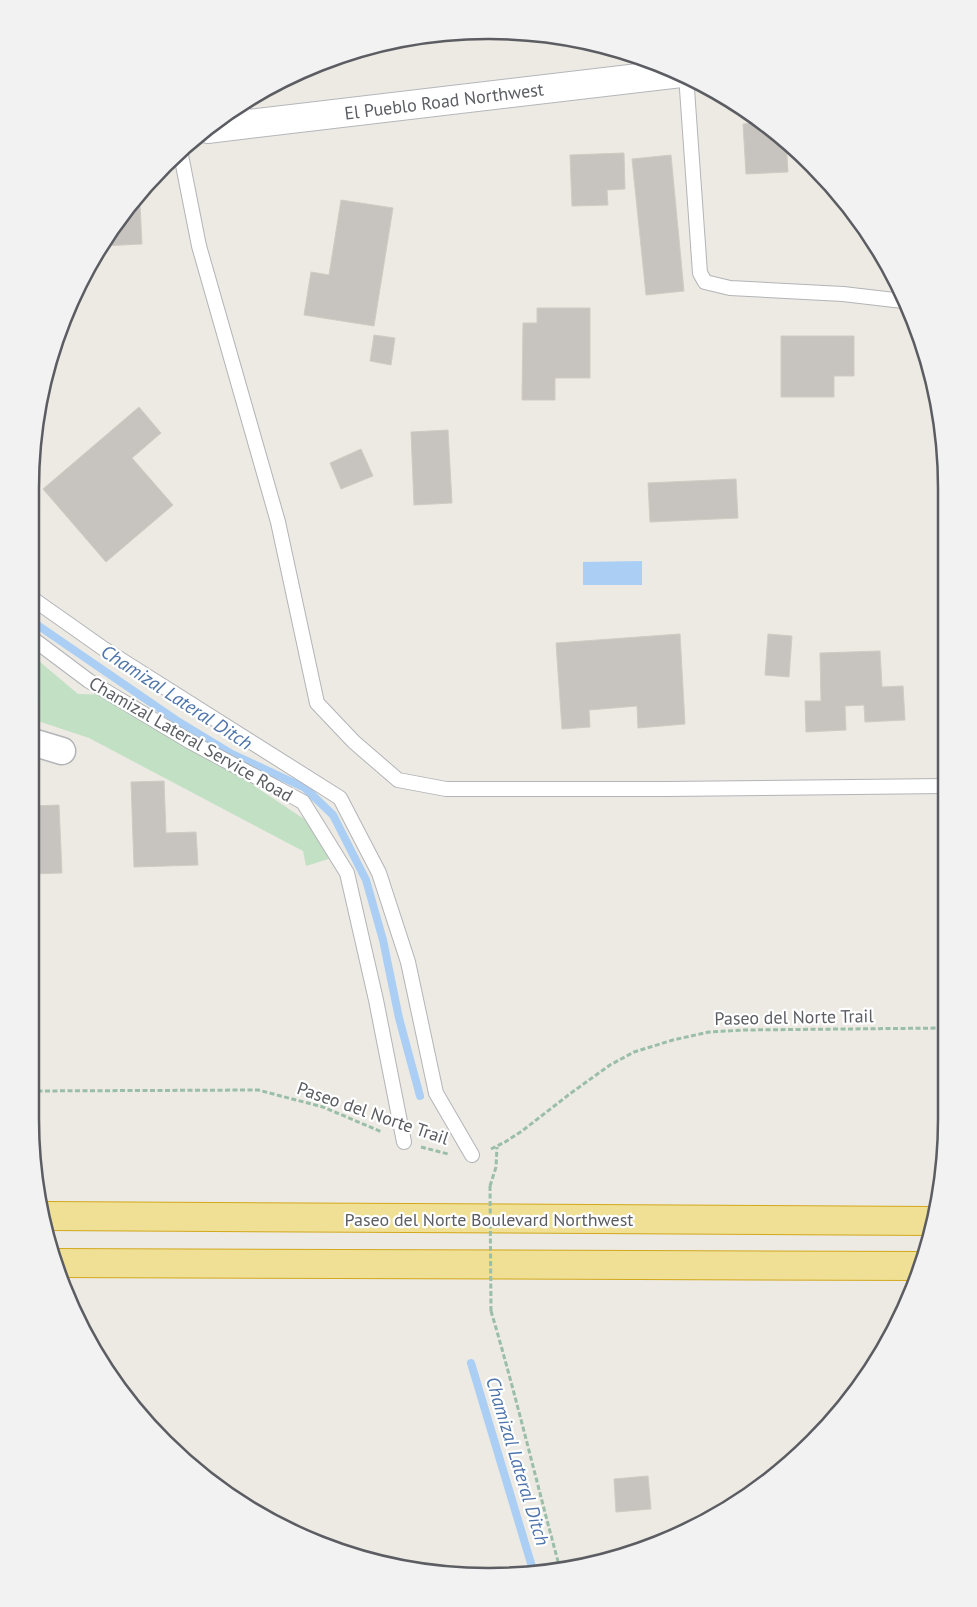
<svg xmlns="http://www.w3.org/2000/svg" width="977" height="1607" viewBox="0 0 977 1607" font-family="'PT Sans',sans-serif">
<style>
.green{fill:#c2e0c4}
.water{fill:#aacef4}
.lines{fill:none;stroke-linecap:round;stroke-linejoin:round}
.stream{stroke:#aacef4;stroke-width:8}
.building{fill:#c7c4c0;stroke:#d0ccc2}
.lane-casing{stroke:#b3b4b8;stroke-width:16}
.street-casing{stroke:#b3b4b8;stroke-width:29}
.secondary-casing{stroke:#b4b6bb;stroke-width:30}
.highway-casing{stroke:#d3a81b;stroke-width:30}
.path{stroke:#9bbea8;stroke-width:3;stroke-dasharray:5 2.5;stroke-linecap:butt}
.lane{stroke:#fff;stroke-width:14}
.street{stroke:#fff;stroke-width:26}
.secondary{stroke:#fff;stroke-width:28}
.highway{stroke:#efe096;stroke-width:28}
.path-bridge{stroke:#9bbea8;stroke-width:3;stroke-dasharray:5 2.5;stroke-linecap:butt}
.labels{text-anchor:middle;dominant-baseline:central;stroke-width:4.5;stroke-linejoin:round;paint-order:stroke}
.street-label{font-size:18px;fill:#5b5d62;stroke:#fff}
.water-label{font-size:19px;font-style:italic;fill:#4e74ac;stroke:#fff}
.rim{fill:none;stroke:#5b5d62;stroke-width:2.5}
</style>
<rect width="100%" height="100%" fill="#eceae3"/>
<!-- green -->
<path class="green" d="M33,656L78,694L118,695L334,839L335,857L306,866L303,851L89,738L32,719Z"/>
<!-- water -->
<path class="water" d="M642,561V585H583V562Z"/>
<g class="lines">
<!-- stream -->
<path class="stream" d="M33,622L179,722L230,753L305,788L333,815L366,880L383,940L399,1018L420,1096
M471,1363L533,1570"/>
</g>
<!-- building -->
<path class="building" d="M764,122L786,142L788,172L746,174L743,124Z
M624,153L625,189L607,190L608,205L572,206L570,155Z
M671,155L684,291L646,295L632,159Z
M341,200L393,208L374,326L304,315L311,272L329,275Z
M140,205L142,244L103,246L125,210L128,206Z
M537,308H590V378H555V400H522L523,323H537Z
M374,335L395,338L391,365L370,361Z
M781,336H854V376H834V397H781Z
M139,407L161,433L132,458L173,505L106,562L43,489Z
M448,430L452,503L414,505L411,432Z
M361,449L373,476L341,489L330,463Z
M736,479L738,518L650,522L648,483Z
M680,634L685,724L638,728L637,706L589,710L590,727L562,729L556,643Z
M768,634L792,636L789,677L765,675Z
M880,651L882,687L903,686L905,720L865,722L864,705L845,706L846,730L806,732L805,701H821L820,653Z
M164,781L166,833L196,832L198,865L134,867L131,782Z
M59,805L62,873L31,874L32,806Z
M648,1476L651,1509L616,1512L614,1479Z"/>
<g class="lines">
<!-- lane casing -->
<g class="lane-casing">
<path id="lane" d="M686,75L700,273L705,282L730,288L843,294L903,301
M242,104L246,124
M180,150L199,246L278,522L317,703L354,742L398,780L446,789H666L945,786
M33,599L104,649L340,798L379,873L408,962L436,1093L472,1155
M33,639L89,681L189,741L303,802L347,873L376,1000L404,1142"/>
</g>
<!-- street casing -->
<g class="street-casing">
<path id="street" d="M32,742L62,751"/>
</g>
<!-- secondary casing -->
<g class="secondary-casing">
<path id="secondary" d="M207,129L681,73"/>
</g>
<!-- highway casing -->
<g class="highway-casing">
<path id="highway" d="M46,1216L932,1221
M54,1263L920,1266"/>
</g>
<!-- path -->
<path class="path" d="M30,1091L258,1090L323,1107L382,1132
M421,1147L448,1154
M491,1149L505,1142L522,1131L571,1093L610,1065L634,1052L673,1040L709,1032L744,1030L944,1028
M490,1186L496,1167L497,1147
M491,1311C516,1395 536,1481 559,1565"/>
<!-- lane -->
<use href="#lane" class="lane"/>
<!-- street -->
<use href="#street" class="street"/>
<!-- secondary -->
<use href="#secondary" class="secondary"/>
<!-- highway -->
<use href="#highway" class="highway"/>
<!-- path-bridge -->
<path class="path-bridge" d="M490,1186L491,1311"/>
</g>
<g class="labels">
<!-- street labels -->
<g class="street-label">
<text transform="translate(444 101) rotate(-7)">El Pueblo Road Northwest</text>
<text transform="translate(191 739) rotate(30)">Chamizal Lateral Service Road</text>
<text transform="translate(794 1017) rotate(-1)">Paseo del Norte Trail</text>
<text transform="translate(373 1113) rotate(19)">Paseo del Norte Trail</text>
<text x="489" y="1219">Paseo del Norte Boulevard Northwest</text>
</g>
<!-- water labels -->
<g class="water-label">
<text transform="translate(177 697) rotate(33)">Chamizal Lateral Ditch</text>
<text transform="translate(518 1461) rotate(73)">Chamizal Lateral Ditch</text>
</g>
</g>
<!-- crop -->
<path d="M0 0H977V1607H0ZM488 39H489A449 449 0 0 1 938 488V1119A449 449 0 0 1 489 1568H488A449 449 0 0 1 39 1119V488A449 449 0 0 1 488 39Z" fill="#f2f2f2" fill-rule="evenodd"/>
<path class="rim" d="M488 39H489A449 449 0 0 1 938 488V1119A449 449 0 0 1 489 1568H488A449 449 0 0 1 39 1119V488A449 449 0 0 1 488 39Z"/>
</svg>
